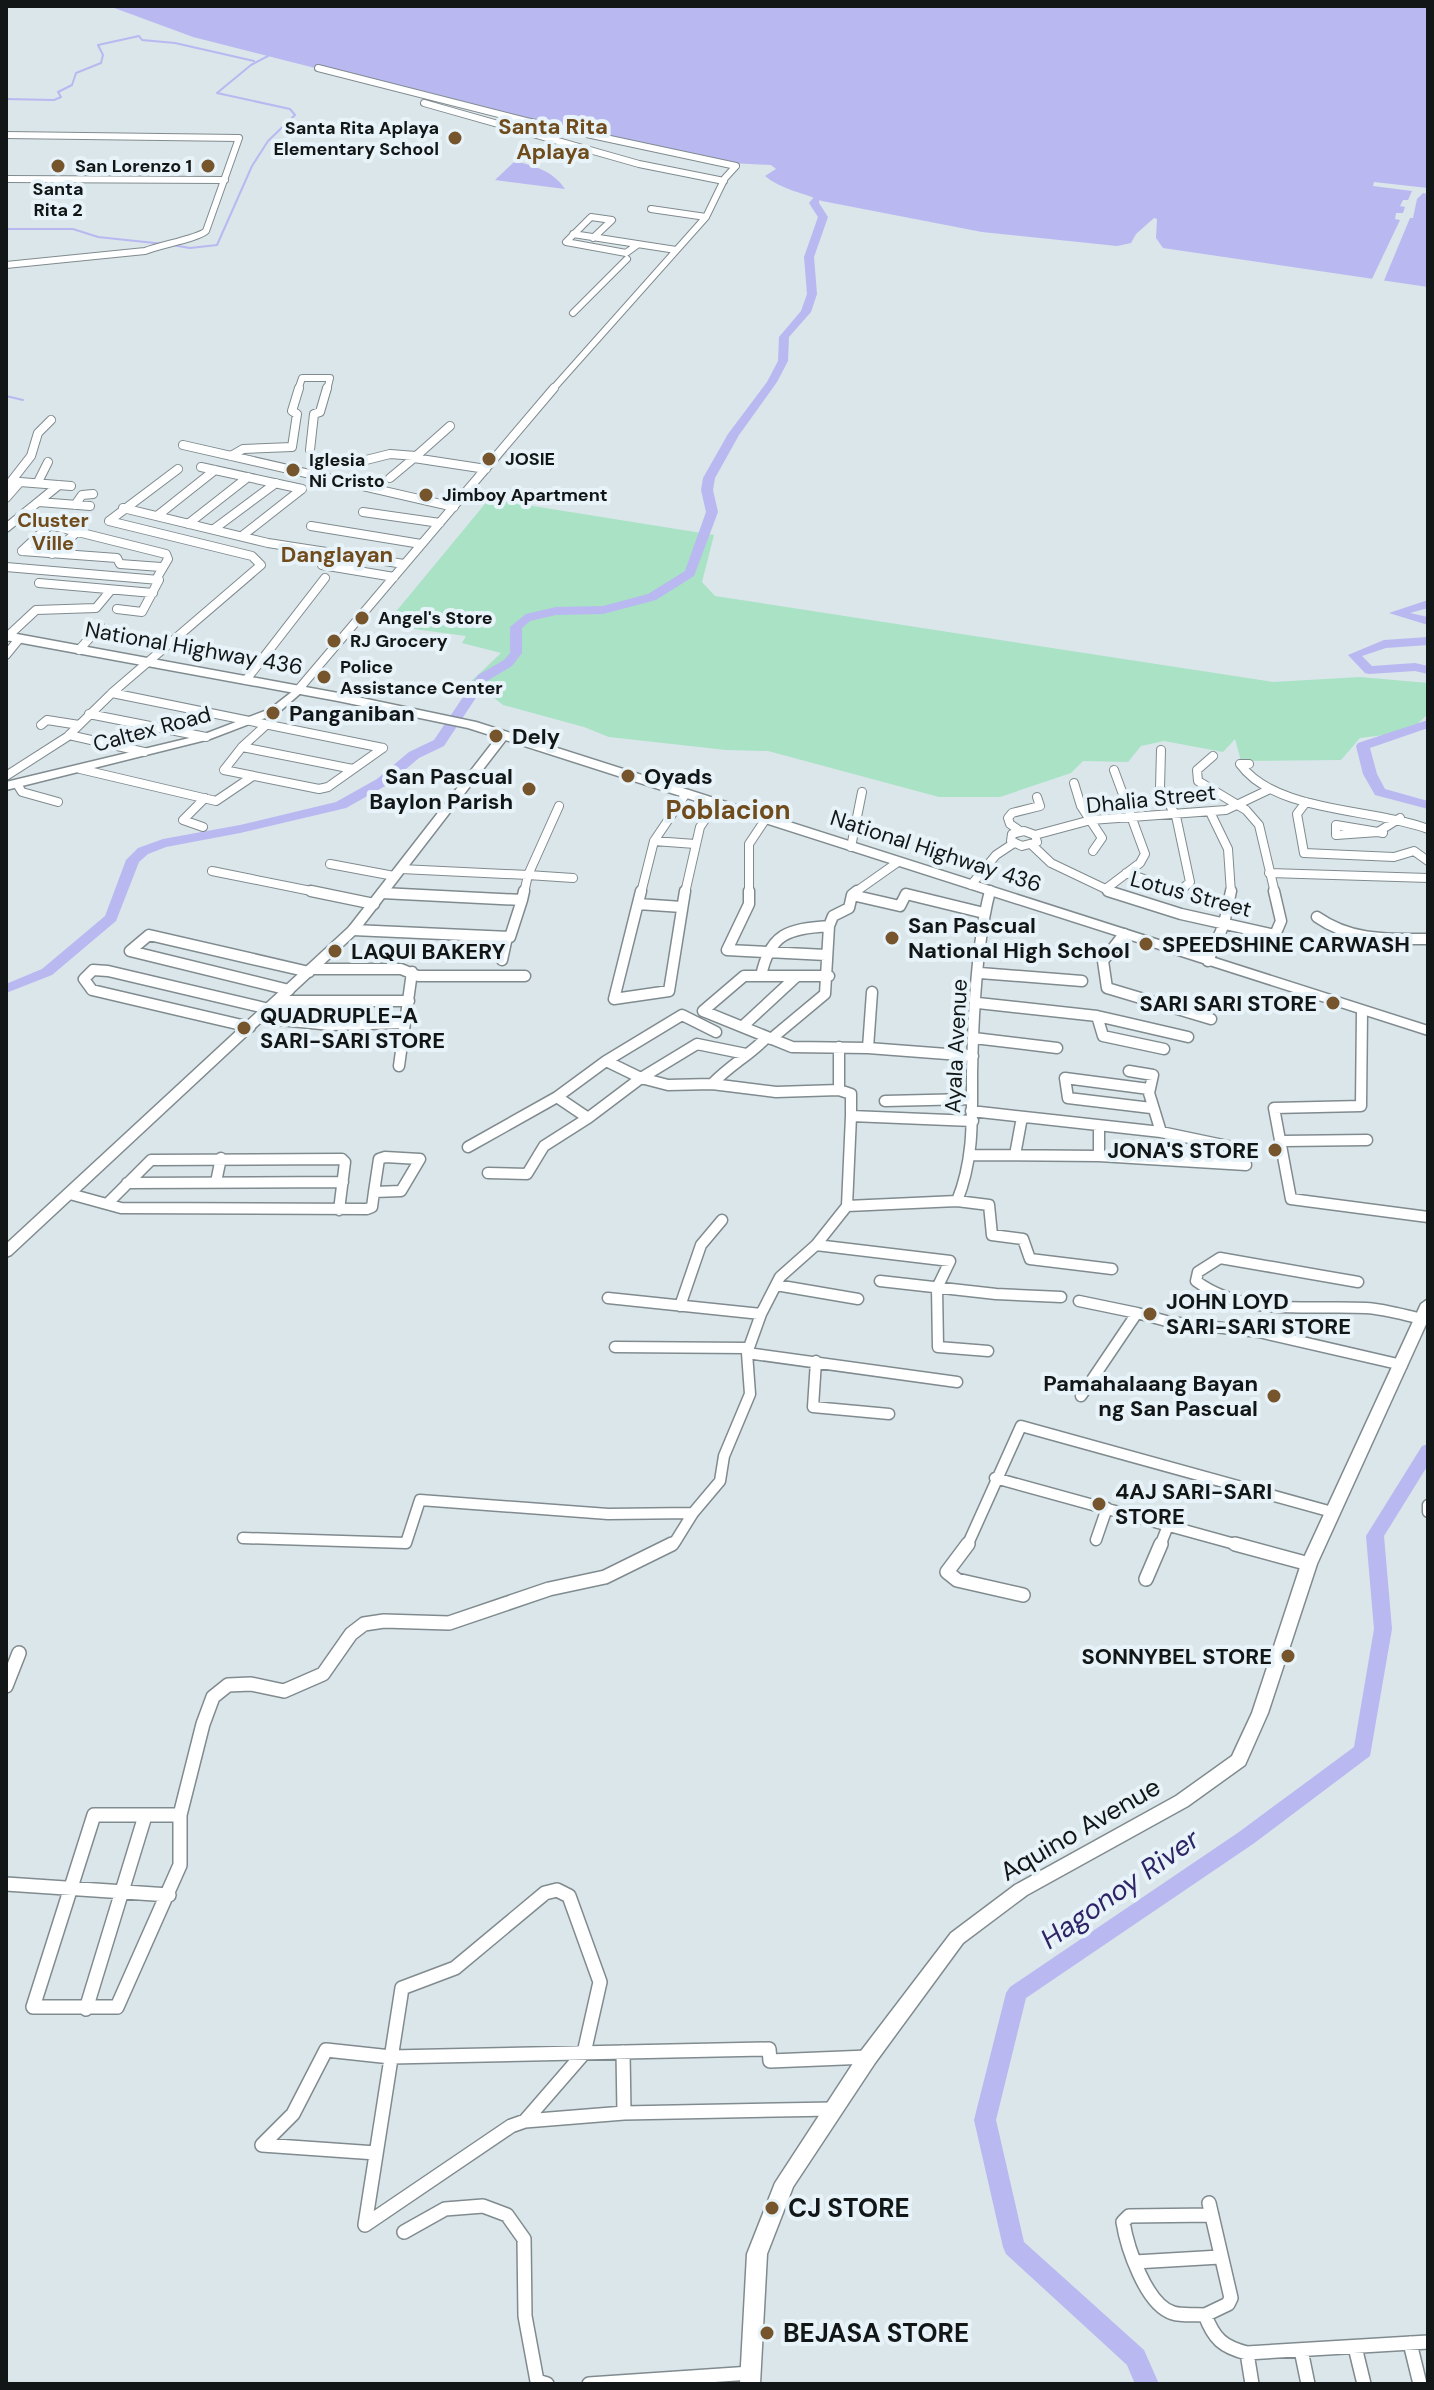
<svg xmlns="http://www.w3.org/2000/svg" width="1434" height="2390" viewBox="0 0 1434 2390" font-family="'DM Sans',sans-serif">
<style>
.green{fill:#aae2c6}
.water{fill:#b9b8f1}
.pier{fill:#dae6ea}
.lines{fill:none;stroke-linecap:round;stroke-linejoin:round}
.stream{stroke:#b9b8f1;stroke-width:2}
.river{fill:#b9b8f1;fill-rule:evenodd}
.street-far3-casing{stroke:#808b8f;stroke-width:8}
.street-far2-casing{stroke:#808b8f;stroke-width:10}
.street-far1-casing{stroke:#808b8f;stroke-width:13}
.street-casing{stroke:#808b8f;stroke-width:16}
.secondary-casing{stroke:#808b8f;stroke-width:3}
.primary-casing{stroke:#808b8f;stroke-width:3}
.street-far3{stroke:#fff;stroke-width:6}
.street-far2{stroke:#fff;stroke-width:8}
.street-far1{stroke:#fff;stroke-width:10}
.street{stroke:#fff;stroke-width:13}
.secondary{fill:#fff;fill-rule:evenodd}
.primary{fill:#fff;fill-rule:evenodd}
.poi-dot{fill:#77552c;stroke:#e7f3f8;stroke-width:3}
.labels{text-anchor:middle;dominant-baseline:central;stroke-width:8;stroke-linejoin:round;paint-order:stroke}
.far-poi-label{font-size:18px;font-weight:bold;fill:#121617;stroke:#e7f3f8;text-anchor:start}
.far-neighbourhood-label{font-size:20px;font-weight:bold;fill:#704c1c;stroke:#e7f3f8}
.far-quarter-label{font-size:22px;font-weight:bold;fill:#704c1c;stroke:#e7f3f8}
.street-label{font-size:22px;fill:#121617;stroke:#e7f3f8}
.poi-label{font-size:22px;font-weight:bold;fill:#121617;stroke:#e7f3f8;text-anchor:start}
.quarter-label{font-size:26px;font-weight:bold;fill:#704c1c;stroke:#e7f3f8}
.near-street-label{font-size:26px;fill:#121617;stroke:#e7f3f8}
.near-poi-label{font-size:26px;font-weight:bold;fill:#121617;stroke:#e7f3f8;text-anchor:start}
.near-water-label{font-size:28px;font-style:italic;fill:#2f2566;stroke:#e7f3f8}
</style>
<rect width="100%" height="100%" fill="#dae6ea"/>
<!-- green -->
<path class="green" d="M489,499L714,535L702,582L715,596L1273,682L1360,677L1428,683V714L1409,732L1360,738L1341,760L1241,761L1235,739L1223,752L1164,741L1141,746L1128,762L1083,761L1071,773L1000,797H939L768,751L726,750L609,737L584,727L503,705L487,692H460L501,653L462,643L466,636L385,625Z"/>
<!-- water -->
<path class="water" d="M109,6H1428V287L1163,248L1156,238L1157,219L1154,218L1136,234L1131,243L1117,246L982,232L822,201C804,193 780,189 765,176L776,169L771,165L732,163L647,146L374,83L193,37Z
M515,161C535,166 553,171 565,189L495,180Z"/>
<!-- pier -->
<path class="pier" d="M1374,182L1428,188V194L1423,193L1417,199L1413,218H1410L1383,283L1371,281L1400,220L1395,219L1396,213H1403L1405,207L1400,206L1403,200H1408L1412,191L1373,186Z"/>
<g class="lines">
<!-- stream -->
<path class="stream" d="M6,99L54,100L61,97L58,92L72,85L76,73L101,63L103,55L98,45L139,36L142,40L175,43L254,61
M6,229H73L98,237L164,244
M172,245L190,248L217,245L252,166L268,141L295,115L290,109L217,93L251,65L268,56
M6,396L23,400"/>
<!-- river -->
<path class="river" d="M814,197H820L819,203L828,217L814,257L817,294L811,312L789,337L788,361L777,382L739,435L715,478L713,490L718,512L694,576L656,600L603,614L556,615L530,621L522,628V653L512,666L487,681L444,746L419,758L387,785L346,808L240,833L166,847L148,854L139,862L116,921L52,975L6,993V984L42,969L105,916L126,860L138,848L163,839L240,825L336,802L377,779L409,752L434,740L478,675L504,660L510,653V627L526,614L556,607L603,606L648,594L685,571L706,512L701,490L703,478L728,434L767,382L778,361L779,337L801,311L807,294L804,257L818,217L809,203Z
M1428,600V608L1410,613L1428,617V625L1389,613Z
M1428,637V645L1386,648L1362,656L1372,666L1415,663L1428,666V674L1415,671L1369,674L1365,673L1348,655L1384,640Z
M1428,720V728L1370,748L1377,774L1385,789L1428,801V809L1375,795L1363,774L1356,746L1358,743Z
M1428,1444V1465L1384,1536L1392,1629L1370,1756L1253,1844L1026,1998L996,2120L1024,2242L1144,2350L1159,2384H1135L1127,2365L1006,2254L1003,2247L974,2120L1006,1993L1010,1987L1239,1832L1354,1747L1374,1629L1366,1536L1422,1446Z"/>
<!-- street-far3 casing -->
<g class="street-far3-casing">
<path id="street-far3" d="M318,68L526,121L736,166L725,178L706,217L552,390
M424,103L639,164L724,181
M6,135L239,138L206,231C199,238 160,245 145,251L6,265
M6,179L225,180
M651,209L706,217
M573,234L676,250
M593,238L612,220L591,217L566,242L626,253L637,245
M573,313L627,259
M298,390L302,378H330L327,390"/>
</g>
<!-- street-far2 casing -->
<g class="street-far2-casing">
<path id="street-far2" d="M183,445L454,507
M310,450L314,414L320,412L327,388
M231,456L243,449L292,447L297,414L292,411L299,388
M414,458L450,426
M358,462L390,454L416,456
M201,467L302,489
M390,478L414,458L486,469
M38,482L48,462
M6,488L31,456L38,433L51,420
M6,498L20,482L71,486
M39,502L90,506
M75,505L82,495L93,494
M123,508L268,543L404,564
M363,512L440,523
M157,516L215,470
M19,517L50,525
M188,524L248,477
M311,526L421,544
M6,528L59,485
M214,529L276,483
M242,536L302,489
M22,551L50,525L166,554L168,559L158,576
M22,551L117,558L120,564L161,567
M52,554L77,532
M322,565L394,577
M6,567L159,580L142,612L117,609
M39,583L153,593
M7,637L36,610L96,608L111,590
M79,650L100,626
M6,655L19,639
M246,680L325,578
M298,690L554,388
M112,693L383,748
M89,714L206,737
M41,725L47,720L79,725
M266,725L242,747L224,770L319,789L328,787L383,748
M69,735L113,692L261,565L252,556L109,521L178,469
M69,735L144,752
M242,747L353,769
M1213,756L1197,770L1198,781L1246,810L1259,825L1275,893
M1249,764H1240C1275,813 1373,808 1428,829
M80,769L216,801L253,776
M6,776L70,735
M1074,783L1081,806L1102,838L1093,851
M17,784L22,792L58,802
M1306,802L1297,814L1304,853L1394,857L1414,851L1428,861
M559,806L528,875L573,878
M1210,812L1228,849L1231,893
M1336,825L1378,832L1336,835Z
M203,827L183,820L205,798
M1020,831L1010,824L1008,818L1012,813L1040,806L1037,797
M1024,831L1035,835L1037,842L1022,846L1011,841L1012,834Z
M1378,832L1383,833
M1378,832L1400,818
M1035,835L1091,820L1226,810L1268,790
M654,841L695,844
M1032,845L1051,863L1114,893
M851,847L862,792
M330,864L394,876
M401,869L528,875L524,893
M212,871L321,893
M1126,873L1180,891L1190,882L1176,816L1160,788L1161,750
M1269,873L1428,878
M971,885L996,855L1014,843
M1107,888L1140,863L1145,854L1114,770
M382,893H386
M641,893L654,841L685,795
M685,893L700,827L716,804
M749,893V844L765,820
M854,893L898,862"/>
</g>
<!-- street-far1 casing -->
<g class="street-far1-casing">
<path id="street-far1" d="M311,891L374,904
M641,891L614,999L669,991L685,891
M749,891V904L727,950L826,955
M1108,891L1181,914L1275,935L1281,921L1274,891
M382,893L522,900L524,891
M852,895L900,906L906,894L984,913
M638,904L682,907
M1317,917C1351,941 1388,939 1428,939
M353,930L510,937L522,900
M1124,934L1103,961L1107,988L1211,1019
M502,960L507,937
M1208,961L1224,924L1231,891
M312,969H401L418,976H525
M980,973L1082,981
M761,976C770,933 788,929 829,926L833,916L849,908L852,895L857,891
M829,976H744L703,1011L792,1047L868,1048L973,1056
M289,990L130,951L149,935L309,972
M277,1001H409
M978,1003L1097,1016L1188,1037
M1362,1011L1361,1106L1274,1108L1291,1199L1428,1217
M1097,1016L1103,1036L1164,1049
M260,1018L331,1025L405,1023
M743,1026L797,976
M250,1027L92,990L84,979L93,970L108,971L269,1009
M767,1037C750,1055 730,1065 712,1084L776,1092L839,1090
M974,1038L1057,1048
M771,1039L825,994L829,926
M839,1047V1090L851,1094V1116
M868,1048L872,992
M606,1061L682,1015L716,1032
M606,1061L641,1078L588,1118L557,1097Z
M399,1066L412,972
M641,1078L668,1085L712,1084
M641,1078L697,1044L746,1054
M1149,1089L1065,1078L1068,1098L1151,1108
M885,1101L971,1099
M971,1111L1161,1132
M1099,1126V1156
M1283,1141L1367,1140
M468,1147L557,1097
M973,1155L1099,1156L1246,1165L1242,1149L1161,1132L1149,1093L1153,1075L1129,1071
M1015,1155L1022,1117
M385,1157L420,1159L401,1191L374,1192L379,1159Z
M488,1173L527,1174L544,1146L588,1118
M216,1182L221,1158
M127,1183L343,1182
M70,1194L121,1208L367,1209L372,1207L374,1192
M957,1201C974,1159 972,1119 972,1074C973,1019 976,944 990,891
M108,1203L151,1160L342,1159L345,1162L339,1210
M847,1206L851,1116L973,1121
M816,1245L950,1261L937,1288L938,1347L988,1351
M880,1281L996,1294L1061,1297
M1358,1282L1220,1258L1198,1272L1196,1281C1245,1317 1309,1305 1366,1308C1385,1309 1404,1315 1422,1319
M776,1285L858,1299
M608,1298L761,1314
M1079,1301L1137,1313
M680,1306L701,1245L722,1220
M615,1347L747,1348
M747,1353L957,1382
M816,1361L813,1407L889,1414
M1081,1396L1137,1313L1170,1322L1259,1332L1402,1365
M995,1478L1242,1546
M1428,1505V1512
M243,1538L406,1543L420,1500L608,1514L693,1513L720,1481L724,1456L750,1394L747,1353L761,1314L780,1277L816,1245L847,1206L957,1201L989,1205L992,1235L1023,1239L1030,1259L1112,1269
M1096,1540L1107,1508
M668,1546L675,1542L693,1513
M967,1546L1021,1426L1332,1512
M1160,1546L1169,1523"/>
</g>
<!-- street casing -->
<g class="street-casing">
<path id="street" d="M968,1544L947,1572L957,1580L1023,1595
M1235,1544L1309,1564
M1146,1579L1161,1544
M6,1686L19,1653
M94,1815H180V1865L117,2007H33Z
M180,1815L203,1724L213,1697L228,1685L251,1684L284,1691L323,1674L351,1634L364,1624L384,1621L449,1623L549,1589L605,1577L672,1544
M6,1884L169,1895
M557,1890L569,1896L600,1982L584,2053L525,2121L511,2126L365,2225L402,1988L455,1968L545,1893Z
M86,2009L145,1816
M623,2052L624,2113
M525,2121L624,2113L834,2109
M376,2153L262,2145L293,2114L326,2050L391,2057L769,2049L770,2061L868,2057
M1209,2203L1231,2298L1228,2304L1205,2315C1214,2339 1223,2347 1247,2353L1428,2342
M404,2232L445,2209L483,2206L507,2215L524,2239L525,2316L537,2381L547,2384
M1135,2262L1220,2257
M1205,2315C1195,2314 1183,2316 1173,2313C1146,2305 1127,2247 1123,2222L1129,2216L1212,2215
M1410,2343L1420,2384
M1355,2347L1364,2384
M1301,2350L1308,2384
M1247,2353L1252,2384
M589,2384L751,2373"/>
</g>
<!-- secondary casing -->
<g class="secondary-casing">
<path id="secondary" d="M298,687L304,690L302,692L278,713L210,739L6,790V782L202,735L270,709Z
M504,732L510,735L508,737L357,933L11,1255L6,1257V1244L349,927L500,733Z
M1428,1299V1320L1317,1564L1268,1713L1245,1765L1188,1806L1027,1895L963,1943L875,2063L793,2187L767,2254L760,2384H740L747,2254L775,2183L861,2051L951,1933L1015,1885L1176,1796L1232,1756L1252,1713L1301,1564L1421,1304Z"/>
</g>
<!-- primary casing -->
<g class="primary-casing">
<path id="primary" d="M6,632L338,693L476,722L1428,1026V1035L468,728L338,701L6,640Z"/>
</g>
<!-- street-far3 -->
<use href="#street-far3" class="street-far3"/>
<!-- street-far2 -->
<use href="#street-far2" class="street-far2"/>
<!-- street-far1 -->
<use href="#street-far1" class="street-far1"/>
<!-- street -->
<use href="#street" class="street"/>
<!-- secondary -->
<use href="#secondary" class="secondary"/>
<!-- primary -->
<use href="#primary" class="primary"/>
</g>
<!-- markers -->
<g class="poi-dot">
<circle cx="455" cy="138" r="8"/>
<circle cx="58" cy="166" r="8"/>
<circle cx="208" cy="166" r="8"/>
<circle cx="489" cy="459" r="8"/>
<circle cx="293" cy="470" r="8"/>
<circle cx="426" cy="495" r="8"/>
<circle cx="362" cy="618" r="8"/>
<circle cx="334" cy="641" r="8"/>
<circle cx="324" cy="677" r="8"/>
<circle cx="273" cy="713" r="8"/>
<circle cx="496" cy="736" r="8"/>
<circle cx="628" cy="776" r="8"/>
<circle cx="529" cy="789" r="8"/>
<circle cx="892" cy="938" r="8"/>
<circle cx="1146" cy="944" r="8"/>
<circle cx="335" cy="951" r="8"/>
<circle cx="1333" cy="1003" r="8"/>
<circle cx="244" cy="1028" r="8"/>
<circle cx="1275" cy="1150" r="8"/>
<circle cx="1150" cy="1314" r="8"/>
<circle cx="1274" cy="1396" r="8"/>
<circle cx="1099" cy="1504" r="8"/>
<circle cx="1288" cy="1656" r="8"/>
<circle cx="772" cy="2208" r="8"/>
<circle cx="767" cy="2333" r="8"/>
</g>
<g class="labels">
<!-- far-poi labels -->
<g class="far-poi-label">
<text x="439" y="128" text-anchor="end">Santa Rita Aplaya<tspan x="439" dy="21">Elementary School</tspan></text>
<text x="192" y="166" text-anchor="end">San Lorenzo 1</text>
<text x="58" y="189" text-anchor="middle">Santa<tspan x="58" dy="21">Rita 2</tspan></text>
<text x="505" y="459">JOSIE</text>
<text x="309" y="460">Iglesia<tspan x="309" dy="21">Ni Cristo</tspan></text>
<text x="442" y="495">Jimboy Apartment</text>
<text x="378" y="618">Angel's Store</text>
<text x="350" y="641">RJ Grocery</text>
<text x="340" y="667">Police<tspan x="340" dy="21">Assistance Center</tspan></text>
</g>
<!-- far-neighbourhood labels -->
<g class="far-neighbourhood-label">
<text x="53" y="520">Cluster<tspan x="53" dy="23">Ville</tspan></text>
</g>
<!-- far-quarter labels -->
<g class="far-quarter-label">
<text x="553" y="126">Santa Rita<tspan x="553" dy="25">Aplaya</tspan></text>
<text x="337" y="554">Danglayan</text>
</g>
<!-- street labels -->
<g class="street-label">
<text transform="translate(194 648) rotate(10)">National Highway 436</text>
<text transform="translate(152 729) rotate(-15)">Caltex Road</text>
<text transform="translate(1151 799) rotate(-6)">Dhalia Street</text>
<text transform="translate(936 851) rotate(18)">National Highway 436</text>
<text transform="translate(1191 894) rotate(15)">Lotus Street</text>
<text transform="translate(956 1046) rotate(-87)">Ayala Avenue</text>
</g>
<!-- poi labels -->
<g class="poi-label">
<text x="289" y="713">Panganiban</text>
<text x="512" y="736">Dely</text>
<text x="513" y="776" text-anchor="end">San Pascual<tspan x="513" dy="25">Baylon Parish</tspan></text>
<text x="644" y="776">Oyads</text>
<text x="908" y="925">San Pascual<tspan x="908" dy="25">National High School</tspan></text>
<text x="1162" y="944">SPEEDSHINE CARWASH</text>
<text x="351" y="951">LAQUI BAKERY</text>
<text x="1317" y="1003" text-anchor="end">SARI SARI STORE</text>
<text x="260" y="1015">QUADRUPLE-A<tspan x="260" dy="25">SARI-SARI STORE</tspan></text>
<text x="1259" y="1150" text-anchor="end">JONA'S STORE</text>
<text x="1166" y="1301">JOHN LOYD<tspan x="1166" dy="25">SARI-SARI STORE</tspan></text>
<text x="1258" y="1383" text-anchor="end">Pamahalaang Bayan<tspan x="1258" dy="25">ng San Pascual</tspan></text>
<text x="1115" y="1491">4AJ SARI-SARI<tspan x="1115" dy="25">STORE</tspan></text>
<text x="1272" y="1656" text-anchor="end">SONNYBEL STORE</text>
</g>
<!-- quarter labels -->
<g class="quarter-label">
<text x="728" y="810">Poblacion</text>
</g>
<!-- near-street labels -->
<g class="near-street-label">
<text transform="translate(1080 1829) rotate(-30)">Aquino Avenue</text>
</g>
<!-- near-poi labels -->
<g class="near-poi-label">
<text x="788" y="2208">CJ STORE</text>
<text x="783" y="2333">BEJASA STORE</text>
</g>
<!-- near-water labels -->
<g class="near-water-label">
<text transform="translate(1120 1889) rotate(-35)">Hagonoy River</text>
</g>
</g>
<!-- border -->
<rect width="1434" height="2390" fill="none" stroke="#121617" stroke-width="16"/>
</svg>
